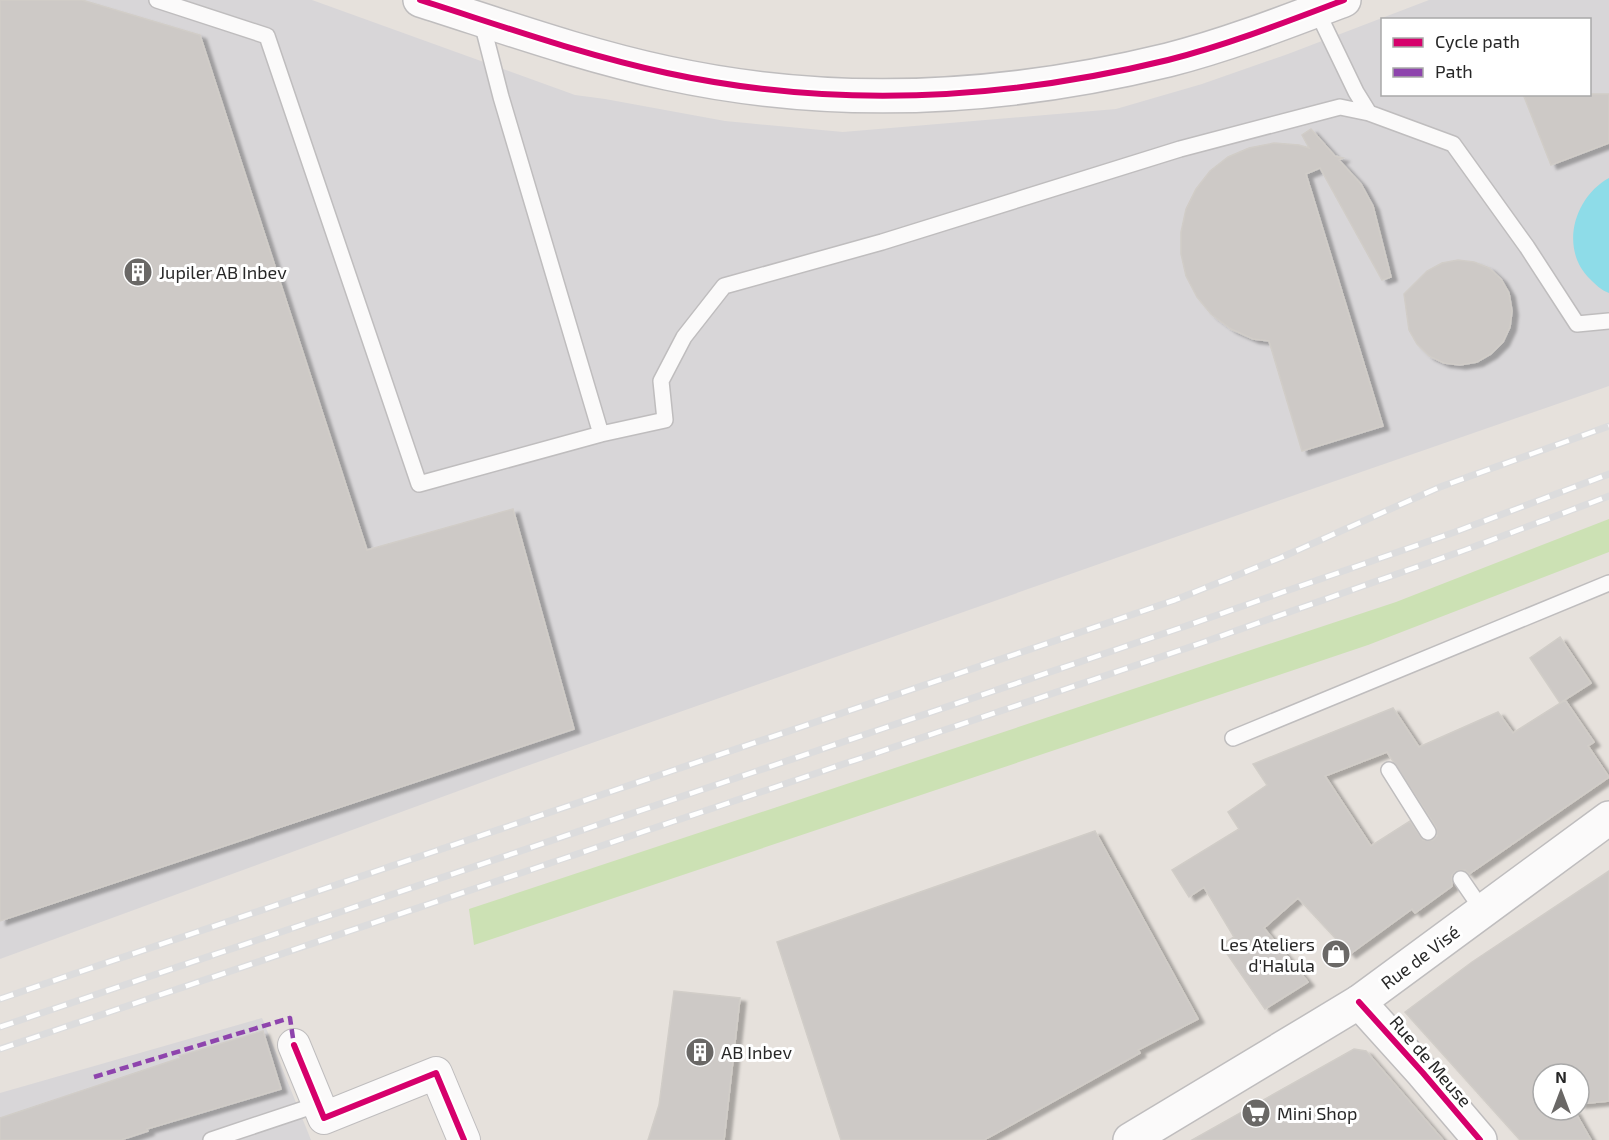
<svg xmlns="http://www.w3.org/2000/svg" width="1609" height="1140" viewBox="0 0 1609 1140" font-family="'Exo 2',sans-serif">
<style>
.industrial{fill:#d8d6d8;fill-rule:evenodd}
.green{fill:#cce1b4}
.water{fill:#8edce8}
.building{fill:#cdc9c6;stroke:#d1cdc8;stroke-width:1.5;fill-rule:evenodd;filter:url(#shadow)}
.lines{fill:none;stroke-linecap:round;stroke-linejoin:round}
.service-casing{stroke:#bfbdbe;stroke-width:18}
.minor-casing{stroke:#bfbdbe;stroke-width:34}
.tertiary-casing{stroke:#bfbdbe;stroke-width:36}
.secondary-casing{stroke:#bfbdbe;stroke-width:36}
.service{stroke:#fbfafa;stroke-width:15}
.minor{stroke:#fbfafa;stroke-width:32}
.tertiary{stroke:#fbfafa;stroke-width:33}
.secondary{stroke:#fbfafa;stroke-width:33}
.rail-casing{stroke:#dcdcdd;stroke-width:7}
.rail{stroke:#fff;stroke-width:4.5;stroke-dasharray:14;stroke-linecap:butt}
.quiet{stroke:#8e44ad;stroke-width:4.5;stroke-dasharray:9 4.5;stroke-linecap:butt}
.cycleway-casing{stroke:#fff;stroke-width:10}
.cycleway{stroke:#d6006c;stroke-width:6}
.labels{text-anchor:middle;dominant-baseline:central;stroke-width:6;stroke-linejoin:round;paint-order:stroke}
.poi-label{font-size:18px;fill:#272727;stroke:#fff;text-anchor:start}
.street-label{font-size:18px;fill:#272727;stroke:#fff}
</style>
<defs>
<filter id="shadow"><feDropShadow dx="6" dy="4" stdDeviation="1.5" flood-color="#0004"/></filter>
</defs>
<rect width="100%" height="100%" fill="#e6e1dc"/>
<!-- industrial -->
<path class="industrial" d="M0,0H312L575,95L605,99L725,121L843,132L1116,109L1202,84L1288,54L1429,0H1609V386L1292,496L521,768L0,959ZM1382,20H1590V94H1382Z
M262,1018L311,1140H0V1093Z"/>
<!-- green -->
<path class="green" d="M1609,519V552L1368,645L474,945L469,909L1396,602Z"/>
<!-- water -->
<path class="water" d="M1609,178V293C1601,290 1596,285 1590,279C1559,249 1574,197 1609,178Z"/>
<!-- building -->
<path class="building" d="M0,0H82L200,35L367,550L513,509L574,729L0,921Z
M1523,94H1609V143L1551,165Z
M1311,129L1335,156L1343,158L1339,160L1361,184L1373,206L1391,277L1382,280L1320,168L1306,174L1383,426L1302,451L1269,341L1253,339L1231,329L1211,314L1197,297L1186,276L1181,254V232L1186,209L1196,189L1210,171L1228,157L1249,148L1274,143L1299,145L1309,148L1302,135Z
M1458,260L1474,262L1489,268L1501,279L1509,293L1512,311L1510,327L1503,342L1491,354L1477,362L1460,365L1444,363L1429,356L1417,344L1409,330L1404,294L1427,271L1442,263Z
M1560,637L1591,683L1560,703L1530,658Z
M1565,700L1594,742L1588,746L1609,777L1469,874L1465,870L1456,871L1452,875V886L1415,913L1412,909L1350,954L1298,898L1264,928L1308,982L1265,1009L1221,945L1234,937L1204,887L1189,897L1172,870L1239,829L1228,812L1267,785L1253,764L1393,708L1419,747L1498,712L1513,733ZM1387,752L1436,827L1437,836L1433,840H1423L1410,821L1371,846L1325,776Z
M1095,831L1198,1019L1138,1050L1140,1053L984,1140H841L777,942Z
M1609,871V1101L1579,1104V1074H1543V1110H1574L1591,1140H1520L1405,1012L1472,962Z
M674,991L740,998L724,1140H648L659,1105Z
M263,1031L281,1089L147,1129L148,1131L121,1140H0V1118L180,1058L179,1056Z
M1354,1049L1366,1051L1443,1140H1192Z"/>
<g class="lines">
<!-- service casing -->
<g class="service-casing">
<path id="service" d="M157,0L267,36L419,484L601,434L665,420L661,381L684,337L724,286L882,242L1180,149L1340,107L1369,113L1453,144L1527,247L1577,324L1609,321
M1317,11L1356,92L1369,113
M481,19L501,97L601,434
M1233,738L1609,583
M1389,770L1428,832
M1461,879L1483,911
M211,1140L319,1104"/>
</g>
<!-- minor casing -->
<g class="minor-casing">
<path id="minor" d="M294,1045L324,1118L436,1073L464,1140"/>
</g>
<!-- tertiary casing -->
<g class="tertiary-casing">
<path id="tertiary" d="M420,0C502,26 583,55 667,73C833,109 1004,100 1168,60C1227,45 1286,22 1344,0
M1359,1002L1423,1073L1480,1140"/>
</g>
<!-- secondary casing -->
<g class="secondary-casing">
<path id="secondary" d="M1130,1140L1359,1002L1609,818"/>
</g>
<!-- service -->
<use href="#service" class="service"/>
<!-- minor -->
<use href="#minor" class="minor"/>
<!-- tertiary -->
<use href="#tertiary" class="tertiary"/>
<!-- secondary -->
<use href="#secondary" class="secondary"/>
<!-- rail casing -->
<g class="rail-casing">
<path id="rail" d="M0,999L1175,600L1280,558L1440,487L1609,426
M0,1027L1183,627L1455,532L1609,474
M0,1049L1190,647L1465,550L1609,496"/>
</g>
<!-- rail -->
<use href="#rail" class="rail"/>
<!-- quiet -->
<path class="quiet" d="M94,1077L290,1018L294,1045"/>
<!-- cycleway casing -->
<g class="cycleway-casing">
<path id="cycleway" d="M420,0C502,26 583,55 667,73C833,109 1004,100 1168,60C1227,45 1286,22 1344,0
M1359,1002L1423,1073L1480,1140
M294,1045L324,1118L436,1073L464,1140"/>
</g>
<!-- cycleway -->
<use href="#cycleway" class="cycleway"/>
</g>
<!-- icons -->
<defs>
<g id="building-disc" transform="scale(1.5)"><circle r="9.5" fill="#6a6866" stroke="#fff"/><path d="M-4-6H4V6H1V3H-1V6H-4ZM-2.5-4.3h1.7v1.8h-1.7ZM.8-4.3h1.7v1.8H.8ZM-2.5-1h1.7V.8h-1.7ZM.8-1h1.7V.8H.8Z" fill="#fff"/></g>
<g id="shop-disc" transform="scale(1.5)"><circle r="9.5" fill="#6a6866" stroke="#fff"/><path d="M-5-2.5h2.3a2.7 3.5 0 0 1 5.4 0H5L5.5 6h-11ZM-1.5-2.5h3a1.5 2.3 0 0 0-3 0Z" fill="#fff"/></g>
<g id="supermarket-disc" transform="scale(1.5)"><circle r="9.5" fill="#6a6866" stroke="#fff"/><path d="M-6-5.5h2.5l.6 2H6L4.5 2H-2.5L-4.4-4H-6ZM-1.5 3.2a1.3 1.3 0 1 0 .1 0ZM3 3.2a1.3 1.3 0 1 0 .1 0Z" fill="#fff"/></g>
</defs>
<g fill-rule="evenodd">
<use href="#building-disc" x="138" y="272"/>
<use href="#shop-disc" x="1336" y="954"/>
<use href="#building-disc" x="700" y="1052"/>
<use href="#supermarket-disc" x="1256" y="1113"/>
</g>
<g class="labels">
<!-- poi labels -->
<g class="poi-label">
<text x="159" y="272">Jupiler AB Inbev</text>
<text x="1315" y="944" text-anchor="end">Les Ateliers<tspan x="1315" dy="21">d'Halula</tspan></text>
<text x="721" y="1052">AB Inbev</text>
<text x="1277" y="1113">Mini Shop</text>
</g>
<!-- street labels -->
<g class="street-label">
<text transform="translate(1420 957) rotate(-37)">Rue de Visé</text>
<text transform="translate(1431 1061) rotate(49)">Rue de Meuse</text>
</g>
</g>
<!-- legend -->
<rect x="1381" y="18" width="210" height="78" fill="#ffffff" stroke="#a9a9a9" stroke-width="1.5"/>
<rect x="1393" y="38" width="30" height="9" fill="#d6006c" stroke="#a9a9a9" stroke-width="1.5"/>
<text x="1435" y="48" font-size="18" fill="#272727">Cycle path</text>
<rect x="1393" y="68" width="30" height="9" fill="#8e44ad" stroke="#a9a9a9" stroke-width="1.5"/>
<text x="1435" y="78" font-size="18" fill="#272727">Path</text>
<!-- north arrow -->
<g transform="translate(1561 1092)"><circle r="28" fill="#ffffff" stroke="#a9a9a9" stroke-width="1.5"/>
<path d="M0-4.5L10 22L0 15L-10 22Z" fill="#6a6866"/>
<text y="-9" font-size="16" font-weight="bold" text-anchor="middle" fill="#272727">N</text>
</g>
</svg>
